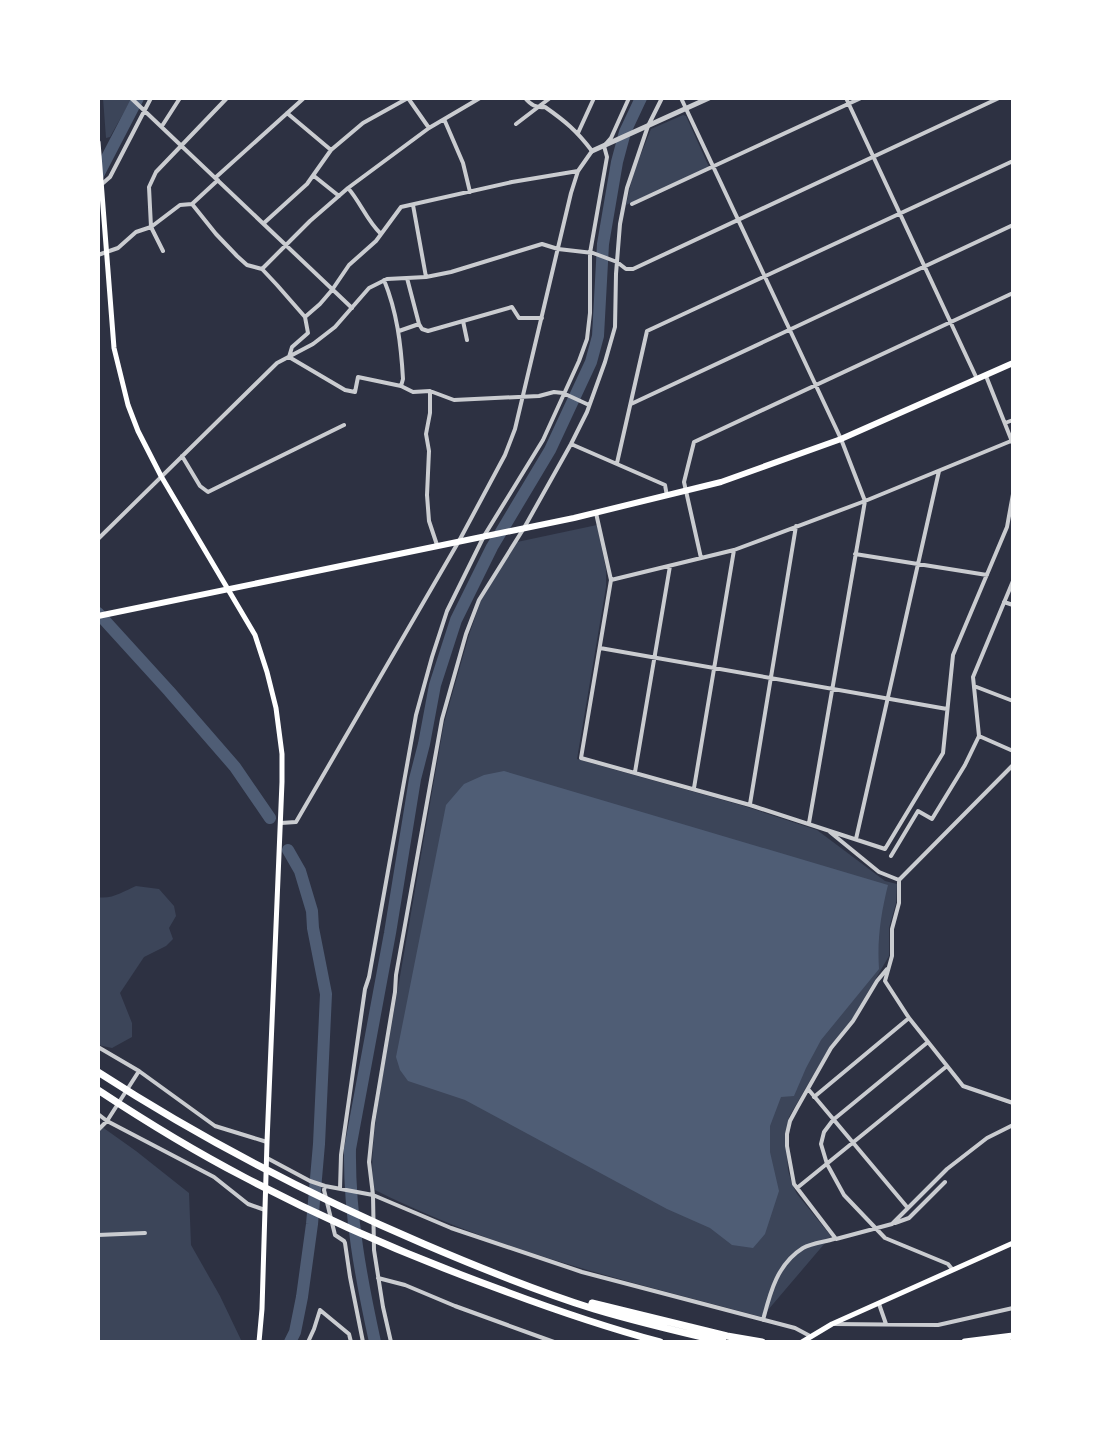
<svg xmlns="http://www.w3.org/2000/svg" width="1111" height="1440" viewBox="0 0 1111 1440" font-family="Overpass,sans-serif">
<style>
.green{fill:#3c4559}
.water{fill:#4f5d75}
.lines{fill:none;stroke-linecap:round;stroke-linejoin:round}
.river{stroke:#4f5d75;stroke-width:12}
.minor{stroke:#caccd0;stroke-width:4}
.tertiary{stroke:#caccd0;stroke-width:5}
.secondary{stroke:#fff;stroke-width:5}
.trunk{stroke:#fff;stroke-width:6}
.motorway{stroke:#fff;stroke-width:7}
</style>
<rect width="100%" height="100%" fill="#2d3142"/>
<!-- green -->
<path class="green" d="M103,98H132L110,137L106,138Z
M683,115L686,116L709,167L626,205L633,174L651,129Z
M597,525L606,569V587L577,759L744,806L817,830L885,881L897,884L896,903L889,928V956L851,1021L830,1046L789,1117L786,1134L788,1170L792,1184L797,1194L831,1236L762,1317C631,1282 495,1251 373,1189C370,1152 376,1117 382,1080L444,723L469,635L481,600L517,542Z
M136,886L159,889L174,906L176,916L169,928L173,939L166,946L144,957L120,993L132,1023V1037L112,1048L98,1045V897C111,900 124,891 136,886Z
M98,1124L136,1151L189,1193L191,1245L220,1296L242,1342H98Z"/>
<!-- water -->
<path class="water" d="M504,771L888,885C881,913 877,939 879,969L821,1040L806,1068L794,1096L781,1097L770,1126V1152L779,1191L765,1234L753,1248L732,1245L710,1228L667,1209L465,1100L408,1081L400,1070L396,1057L446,805L464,784L484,775Z"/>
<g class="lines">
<!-- river -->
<path class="river" d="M98,175L138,98
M98,613L169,691L235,767L270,818
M288,850L300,871L312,911L313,928L326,994L319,1144L312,1224L302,1297L295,1332L290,1342
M375,1342C361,1278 349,1214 350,1149L390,933L415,779L424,744L435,685L456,620L492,547L550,450L591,362L598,336L603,244L617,162L625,132L641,98"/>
<!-- minor -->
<path class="minor" d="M131,98L352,308
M408,98L429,128
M681,98L841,439L865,501L809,823
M846,98L977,379
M287,113L331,150
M444,119L463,163L470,192
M516,124L550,98
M162,126L180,98
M578,133L594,98
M314,176L339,196
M215,178L304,98
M102,184L110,177L151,98
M348,188C361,203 367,221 381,234
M192,204L218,180
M632,204L861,98
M413,205L426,277
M264,223L307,184L331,150L363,123L408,98
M163,251L151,227L149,187L156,172L227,98
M98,255L118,248L136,232L151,227L180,205L192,204L216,234L237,256L247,265L262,269L277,285L305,317L308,333L292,347L289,357L345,390L355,392L358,377L401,386L413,392L430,391L454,400L539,396L554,392L563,393L589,405
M262,269L310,221L348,188L429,128L480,98
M407,278L419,324L422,329L428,331L512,307L519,318H542
M384,280C397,312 401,344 403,379L401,386
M305,317L320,304L332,290L349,265L376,241L401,207L512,182L578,171
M463,321L467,340
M399,331L419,324
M986,376L1013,444
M430,391V413L426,434L429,451L427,495L429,521L437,545
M631,404L1013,225
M1005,423L1013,420
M571,444L665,485L667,496
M182,456L200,486L208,492L344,425
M617,463L647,331L1013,161
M596,513L611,580L581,758L750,805L885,849L943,753L953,655L1007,527L1013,494
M98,539L277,363L313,344L335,327L369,288L387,279L426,277L451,272L542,244L558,249L593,253L617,262L626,269H633L999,98
M855,554L987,575
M701,558L684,482L694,442L1013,293
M611,580L734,550L865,501L1011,441
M1004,602L1013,605
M600,648L947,709
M974,686L1013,701
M979,736L1013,751
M1013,765L899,880V903L892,929V956L885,981L909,1018L963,1086L1013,1103
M635,772L670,566
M694,788L734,550
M750,804L796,526
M281,823L296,822L459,541L505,455L515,429L571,193L578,171L592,151C577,131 565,121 545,107C536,108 531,105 525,98
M830,832L879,872L899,880
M856,839L939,471
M891,856L918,811L932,819L965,765L979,736L973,677L1013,581
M887,969L877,981L853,1021L831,1048L797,1108L790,1121L787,1134V1146L794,1184L836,1239L892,1224L947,1169L987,1138L1013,1125
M928,1042L833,1120L824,1132L821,1144L827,1164L844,1195L885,1238L948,1264L952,1269
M98,1047L139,1071L215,1126L267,1142
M808,1089L907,1207
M814,1097L909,1018
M98,1114L107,1121L214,1177L248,1204L265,1210
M98,1130L107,1121L139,1071
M267,1158L310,1181L325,1186L373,1195L451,1228L582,1272L795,1328L810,1336
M325,1186L324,1190L335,1235L344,1241L345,1243L350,1277L363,1342
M797,1188L947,1066
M340,1189L341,1155L365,989L369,977L416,715L432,657L447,611L484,536L543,440L579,361L587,339L590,313V253L607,157L604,146L611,138L629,98
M895,1223L909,1218L945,1182
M98,1235L145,1233
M378,1278L405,1285L455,1306L554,1342
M879,1304L886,1324
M763,1320C770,1293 777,1264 803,1248C812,1243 825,1242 834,1239
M833,1324L938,1325L1013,1308
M308,1342L314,1329L320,1310L349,1334L351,1342
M391,1342L383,1307L374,1250L373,1195L369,1162L373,1123L395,992L396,975L442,719L466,634L479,600L524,528L571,444L587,412L605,362L615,327L616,274L620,224L627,188L648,126L662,98"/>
<!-- tertiary -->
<path class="tertiary" d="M592,151L709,98"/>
<!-- secondary -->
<path class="secondary" d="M98,142L114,348L128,405L138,431L161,476L255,635L267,672L276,708L282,754V782L267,1142L262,1309L259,1342
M802,1342L832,1324L1013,1243"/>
<!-- trunk -->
<path class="trunk" d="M98,616L574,518L721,482L841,439L1013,363"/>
<!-- motorway -->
<path class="motorway" d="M98,1072C203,1140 309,1195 424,1244C480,1268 537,1291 594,1309C637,1322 680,1332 723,1342
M98,1090C145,1121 194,1151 244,1177C326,1220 411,1257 499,1289C552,1309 605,1327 660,1342
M592,1303L727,1336L762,1342
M965,1342L1013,1336"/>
</g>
<!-- border -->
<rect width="1111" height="1440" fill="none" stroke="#ffffff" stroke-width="200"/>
</svg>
